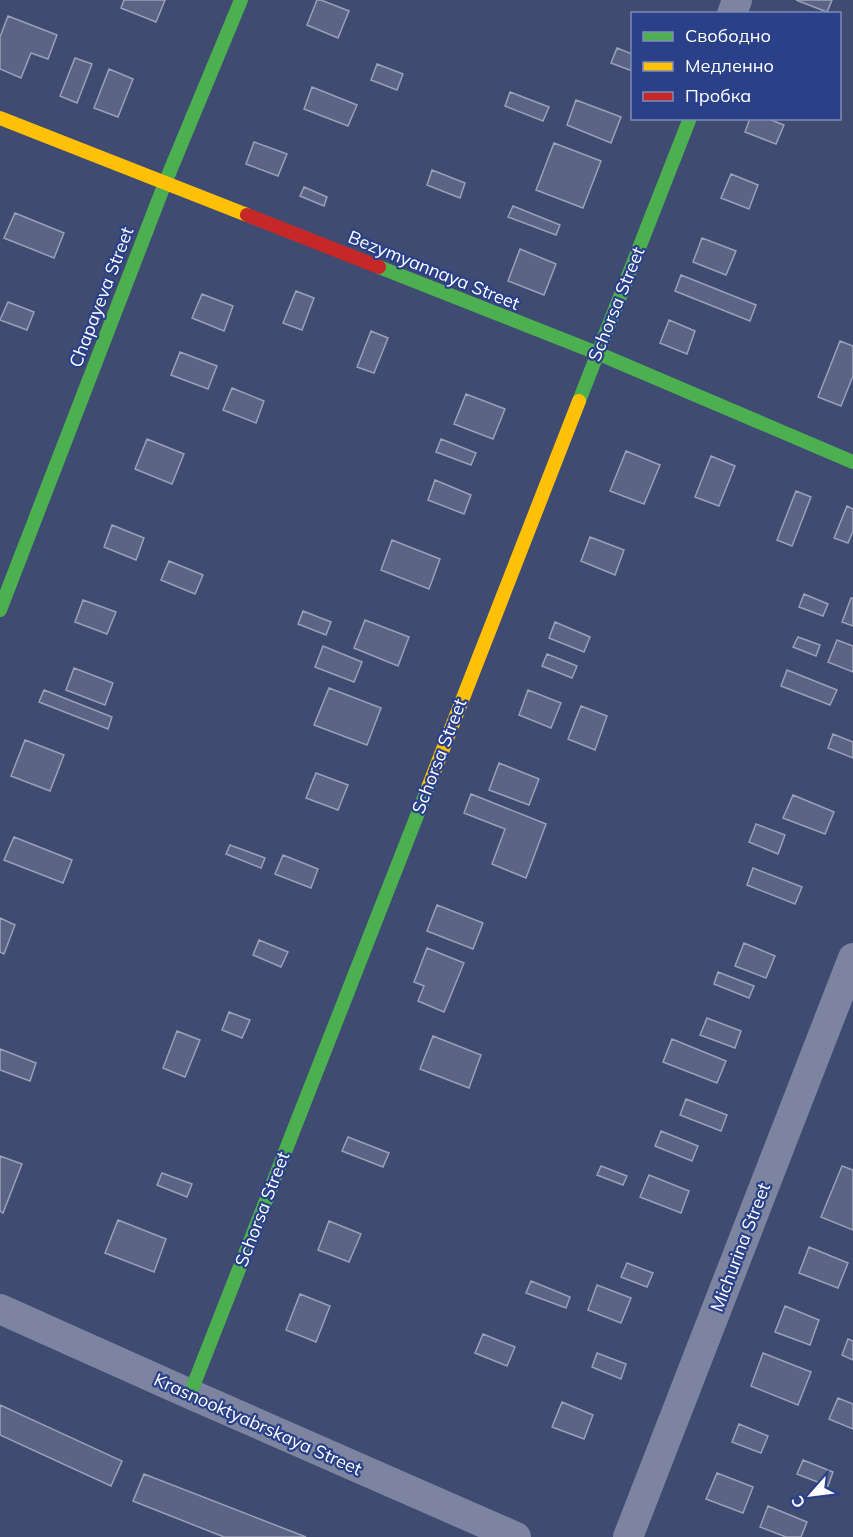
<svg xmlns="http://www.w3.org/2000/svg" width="853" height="1537" viewBox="0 0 853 1537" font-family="Mulish,sans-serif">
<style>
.building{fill:#5b6484;stroke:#9aa1b6;stroke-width:1.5}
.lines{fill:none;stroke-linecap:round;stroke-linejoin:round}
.street{stroke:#7c84a0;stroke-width:30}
.fast{stroke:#4caf50;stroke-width:14}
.slow{stroke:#ffc107;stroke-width:14}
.jam{stroke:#c62828;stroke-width:14}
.labels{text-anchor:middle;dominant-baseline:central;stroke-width:4.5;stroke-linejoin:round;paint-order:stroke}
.street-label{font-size:18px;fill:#fff;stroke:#2a4088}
</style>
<rect width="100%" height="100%" fill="#404b72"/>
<!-- building -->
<path class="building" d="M124,0H165L156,22L121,8Z
M317,0H321L349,11L338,38L307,25Z
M796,0H832L827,12Z
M8,16L57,35L48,59L31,53L21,78L0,69V37Z
M617,48L632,54V71L611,63Z
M75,58L92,64L77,103L60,96Z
M377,64L403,74L397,90L371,80Z
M109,69L133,79L118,117L94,108Z
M312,87L357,105L348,126L304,109Z
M510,92L549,107L543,121L505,106Z
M576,100L621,117L611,143L567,125Z
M750,118H766L784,125L776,144L745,132Z
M254,142L287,154L278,176L246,164Z
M554,143L601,161L583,208L536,190Z
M432,170L465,183L460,198L427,185Z
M731,174L758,185L749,209L721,198Z
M304,187L327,197L324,206L300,196Z
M513,206L560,225L556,235L508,217Z
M15,213L64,233L54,258L4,238Z
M702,238L736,251L726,275L693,262Z
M520,249L556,264L544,295L508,281Z
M681,275L756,305L750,321L675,291Z
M296,291L314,298L302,330L283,323Z
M202,294L233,306L224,331L192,318Z
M8,302L34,312L27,330L0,320Z
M669,320L695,331L687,354L660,343Z
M371,331L388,338L374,373L357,367Z
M840,341L853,346V376L841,406L818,397Z
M180,352L217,366L208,389L171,375Z
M232,388L264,401L256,423L223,410Z
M466,394L505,409L493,439L454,424Z
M147,439L184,454L172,484L135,469Z
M441,439L476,453L471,465L436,452Z
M626,451L660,465L644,504L610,491Z
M711,456L735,466L719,506L695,497Z
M435,480L471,495L464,514L428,500Z
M796,491L811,497L792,546L777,540Z
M847,506L853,509V531L848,543L834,538Z
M112,525L144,538L136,560L104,547Z
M590,537L624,550L615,575L581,561Z
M392,540L440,559L429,589L381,570Z
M169,561L203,575L195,594L161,580Z
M804,594L828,604L823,616L799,607Z
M851,598H853V626L842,622Z
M83,600L116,612L107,634L75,622Z
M303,611L331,622L326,635L298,624Z
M365,620L409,637L398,666L354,648Z
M555,622L590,637L584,652L549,638Z
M798,637L820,645L816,656L793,647Z
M837,640L853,646V672L828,662Z
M323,646L362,662L354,682L315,667Z
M547,654L577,666L572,678L542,666Z
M74,668L113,683L105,705L66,690Z
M787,670L837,690L830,705L781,686Z
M329,688L381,708L367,745L314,725Z
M44,690L112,717L108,729L39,702Z
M528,690L561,703L551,728L519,715Z
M581,706L607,716L595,750L568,739Z
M833,734L853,742V758L828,748Z
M25,740L64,755L50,791L11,776Z
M499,763L539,779L529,805L489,790Z
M316,773L348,785L338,810L306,798Z
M471,794L546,824L526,878L492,864L505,829L464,813Z
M793,795L834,812L825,834L783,818Z
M756,824L785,835L778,854L749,842Z
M14,837L72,860L63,883L4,860Z
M230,845L265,858L261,868L226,854Z
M283,855L318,869L311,888L275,874Z
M753,868L802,887L795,904L747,885Z
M437,905L483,923L473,949L427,931Z
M0,918L15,925L4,954L0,952Z
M259,940L288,952L281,967L253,955Z
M744,943L775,956L766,978L735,966Z
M427,948L464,963L444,1012L418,1001L424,986L414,982Z
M718,972L754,986L749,998L714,984Z
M229,1012L250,1020L242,1038L222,1030Z
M707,1018L741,1031L735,1048L700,1035Z
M177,1031L200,1040L185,1077L163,1068Z
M433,1036L481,1055L469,1088L420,1069Z
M672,1039L726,1061L717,1083L663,1062Z
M0,1049L36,1063L30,1081L0,1070Z
M686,1099L727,1115L721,1131L680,1115Z
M661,1131L698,1146L692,1161L655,1146Z
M348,1137L389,1153L383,1167L342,1151Z
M0,1156L22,1164L3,1213L0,1211Z
M601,1166L627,1176L623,1185L597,1175Z
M842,1166L853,1170V1230L821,1217Z
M162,1173L192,1184L187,1197L157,1185Z
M649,1175L689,1191L681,1213L640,1197Z
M118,1220L166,1239L154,1272L105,1253Z
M329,1221L361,1234L349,1262L318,1250Z
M809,1247L848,1263L838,1288L799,1273Z
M627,1263L653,1273L647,1287L621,1277Z
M531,1281L570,1297L566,1308L526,1293Z
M597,1285L631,1298L621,1323L588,1310Z
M300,1294L330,1306L316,1342L286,1330Z
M785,1306L819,1320L810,1345L775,1332Z
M483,1334L515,1347L507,1366L475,1353Z
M848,1339L853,1341V1360L842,1355Z
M597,1353L626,1364L621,1379L592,1367Z
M763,1353L811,1372L798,1405L751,1386Z
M838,1398L853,1404V1429L829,1419Z
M562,1402L593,1415L584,1439L552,1427Z
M0,1405L122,1461L111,1486L0,1435Z
M739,1424L768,1436L761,1453L732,1442Z
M803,1460L833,1472L828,1486L797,1474Z
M717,1473L753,1487L743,1513L706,1499Z
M144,1474L306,1537H224L133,1501Z
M768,1506L807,1522L801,1537H786L760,1527Z"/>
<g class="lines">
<!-- street -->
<path class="street" d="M732,14L737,0
M0,1309L190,1394L516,1537
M628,1537L853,958"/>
<!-- fast -->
<path class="fast" d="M379,267L597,353L853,462
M579,401L690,118
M0,610L165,183L241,0
M190,1394L429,785"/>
<!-- slow -->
<path class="slow" d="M0,118L247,215
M429,785L579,401"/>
<!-- jam -->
<path class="jam" d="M247,215L379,267"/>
</g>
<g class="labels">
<!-- street labels -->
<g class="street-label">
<text transform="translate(434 270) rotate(22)">Bezymyannaya Street</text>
<text transform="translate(101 297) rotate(-69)">Chapayeva Street</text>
<text transform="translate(616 304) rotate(-68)">Schorsa Street</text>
<text transform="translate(439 756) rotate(-69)">Schorsa Street</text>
<text transform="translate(262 1209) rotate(-69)">Schorsa Street</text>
<text transform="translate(740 1247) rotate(-69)">Michurina Street</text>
<text transform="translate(258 1424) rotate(24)">Krasnooktyabrskaya Street</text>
</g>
</g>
<!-- legend -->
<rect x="631" y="12" width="210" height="108" fill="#2a4088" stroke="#7f8cb8" stroke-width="1.5"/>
<rect x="643" y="32" width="30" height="9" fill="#4caf50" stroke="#7f8cb8" stroke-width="1.5"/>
<text x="685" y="42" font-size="18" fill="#ffffff">Свободно</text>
<rect x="643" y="62" width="30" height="9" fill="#ffc107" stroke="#7f8cb8" stroke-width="1.5"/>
<text x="685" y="72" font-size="18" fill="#ffffff">Медленно</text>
<rect x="643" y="92" width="30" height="9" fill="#c62828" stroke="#7f8cb8" stroke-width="1.5"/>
<text x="685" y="102" font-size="18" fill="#ffffff">Пробка</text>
<!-- north arrow -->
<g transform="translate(811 1495) rotate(242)" stroke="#2a4088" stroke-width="4.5" paint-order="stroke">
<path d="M0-4.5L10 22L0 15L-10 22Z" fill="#ffffff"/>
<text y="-9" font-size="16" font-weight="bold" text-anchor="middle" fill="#ffffff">С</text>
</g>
</svg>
